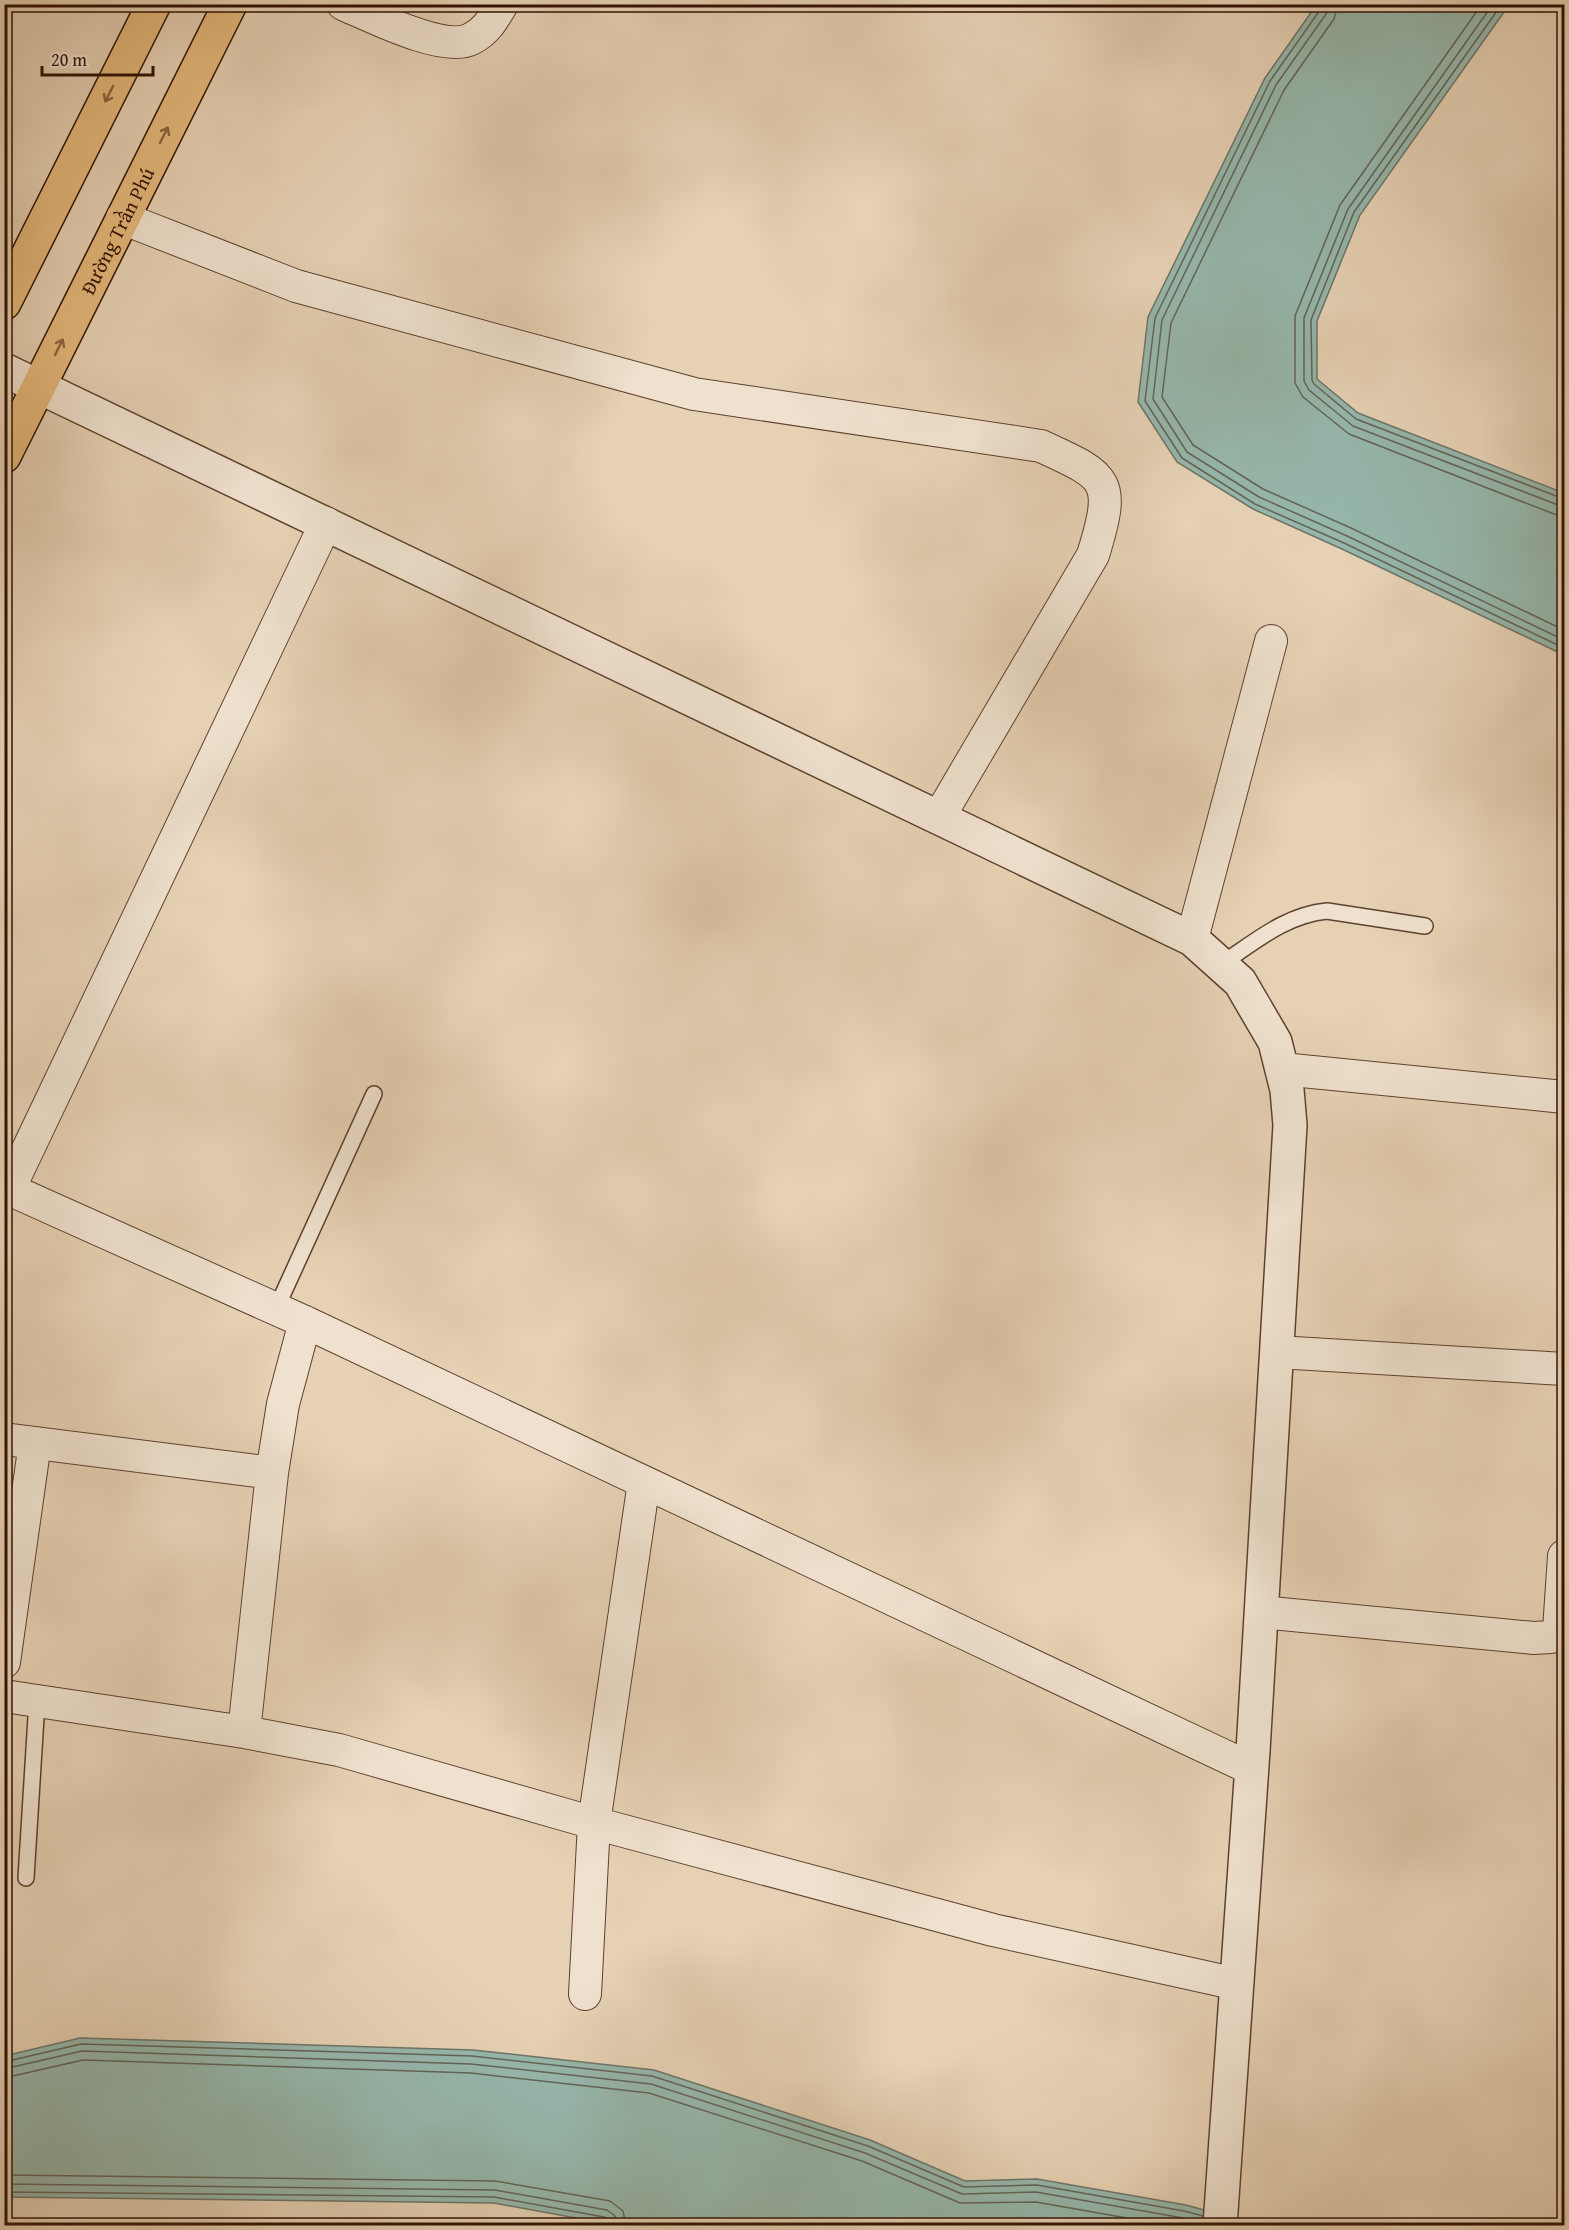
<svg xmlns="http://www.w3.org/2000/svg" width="1569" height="2230" viewBox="0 0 1569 2230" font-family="'Gentium Book Plus',serif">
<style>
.water{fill:#96b7ac;stroke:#6d7568;stroke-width:1.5}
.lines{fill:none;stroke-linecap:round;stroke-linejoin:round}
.shore{stroke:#636457;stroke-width:1.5}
.service-casing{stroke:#5e412e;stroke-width:18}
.minor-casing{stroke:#5e412e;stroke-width:34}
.tertiary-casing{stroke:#5e412e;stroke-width:36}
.trunk-casing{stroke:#301102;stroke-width:36}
.service{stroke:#efe1ce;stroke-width:15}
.minor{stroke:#efe1ce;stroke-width:32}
.tertiary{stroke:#efe1ce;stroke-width:33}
.trunk{stroke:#e3b87a;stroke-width:33}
.oneway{stroke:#8a643e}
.labels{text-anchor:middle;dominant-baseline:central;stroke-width:4.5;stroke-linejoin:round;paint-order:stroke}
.street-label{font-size:20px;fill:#301102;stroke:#efe1ce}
</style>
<rect width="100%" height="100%" fill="#e6d1b4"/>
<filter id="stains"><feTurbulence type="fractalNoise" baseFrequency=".00333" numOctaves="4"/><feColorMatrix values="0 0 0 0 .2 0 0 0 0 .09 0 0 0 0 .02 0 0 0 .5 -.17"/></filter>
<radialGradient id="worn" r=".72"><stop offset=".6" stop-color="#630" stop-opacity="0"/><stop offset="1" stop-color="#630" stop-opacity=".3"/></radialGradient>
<!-- water -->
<path class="water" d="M1317,4L1509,5L1360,215L1317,321V379L1358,413L1564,493V655L1342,549L1253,509L1177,462L1138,402L1148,317L1265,78Z
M80,2038L473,2050L654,2070L870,2140L965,2181L1037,2179L1186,2205L1258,2225L619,2226L494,2203L5,2197L4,2056Z"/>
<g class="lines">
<!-- shore -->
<path class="shore" d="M1321,4L1320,10L1270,81L1155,318L1145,401L1182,458L1255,504L1344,543L1564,648
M1329,4L1326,14L1276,85L1162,320L1153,399L1187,452L1259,497L1347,536L1564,640
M1338,4L1334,19L1284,90L1171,323L1162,397L1193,445L1263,489L1351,528L1564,630
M1482,4L1340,205L1295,316V383L1303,397L1349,434L1554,514L1564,515
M1493,4L1348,209L1304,318V381L1309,390L1353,426L1558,505L1564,506
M1502,4L1354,212L1311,320L1312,380L1314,384L1356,419L1564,499
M4,2062L81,2044L472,2056L652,2076L868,2146L964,2187L1037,2185L1184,2211L1203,2216
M4,2069L82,2051L471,2064L651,2084L865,2153L962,2194L1036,2192L1183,2218L1202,2224
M4,2078L83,2060L471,2073L649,2093L862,2161L960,2203L1036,2202L1172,2226
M4,2175L495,2181L610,2201L623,2211L626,2226
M4,2184L495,2190L607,2210L615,2216L617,2226
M4,2192L494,2197L604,2217L609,2220L610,2226"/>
<!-- service casing -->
<g class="service-casing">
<path id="service" d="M1220,965C1255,942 1285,915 1327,911L1425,926
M276,1309L374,1094
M26,1878L37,1701"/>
</g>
<!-- minor casing -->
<g class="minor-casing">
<path id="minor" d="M343,4C371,16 444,53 471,39C487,31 493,19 502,4
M122,218L296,286L694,394L1041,446C1109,477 1116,480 1093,555L939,817
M1192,939L1271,641
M1282,1069L1564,1097
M4,1187L305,1322L1252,1769
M9,1189L326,523
M1277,1352L1564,1369
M4,1439L272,1473
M1261,1612L1534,1638L1551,1637L1559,1630L1564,1556
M4,1662L35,1443
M4,1696L244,1732L339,1750L594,1823L993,1930L1237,1984
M244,1732L272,1473L283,1404L305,1322
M585,1994L594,1823L644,1482"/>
</g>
<!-- tertiary casing -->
<g class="tertiary-casing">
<path id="tertiary" d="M4,370L1192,939L1240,982L1275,1042L1287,1090L1290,1125L1253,1751L1220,2226"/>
</g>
<!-- trunk casing -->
<g class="trunk-casing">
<g id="trunk">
<path d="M4,303L154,4"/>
<path id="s1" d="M4,456L230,4"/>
</g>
</g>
<!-- service -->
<use href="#service" class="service"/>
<!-- minor -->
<use href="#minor" class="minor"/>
<!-- tertiary -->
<use href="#tertiary" class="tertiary"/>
<!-- trunk -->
<use href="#trunk" class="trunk"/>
</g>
<!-- one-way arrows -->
<defs><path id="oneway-shaft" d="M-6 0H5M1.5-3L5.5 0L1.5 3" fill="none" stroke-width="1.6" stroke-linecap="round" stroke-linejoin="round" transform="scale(1.5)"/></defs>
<g class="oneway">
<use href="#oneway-shaft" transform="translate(109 94) rotate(117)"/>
<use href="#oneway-shaft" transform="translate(164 135) rotate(-63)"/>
<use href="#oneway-shaft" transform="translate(59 347) rotate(-64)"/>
</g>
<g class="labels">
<!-- street labels -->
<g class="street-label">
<text stroke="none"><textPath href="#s1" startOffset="252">Đường Trần Phú</textPath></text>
</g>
</g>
<!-- margin -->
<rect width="1569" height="2230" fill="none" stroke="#e6d1b4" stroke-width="24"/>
<rect x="6" y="6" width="1557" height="2218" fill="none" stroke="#301102" stroke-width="3"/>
<rect x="12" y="12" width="1545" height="2206" fill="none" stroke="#301102" stroke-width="1.5"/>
<!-- scale -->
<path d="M42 66v9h111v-9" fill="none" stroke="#301102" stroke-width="3"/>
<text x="51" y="66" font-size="18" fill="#301102" stroke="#efe1ce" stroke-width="4.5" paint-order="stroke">20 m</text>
<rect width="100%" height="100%" filter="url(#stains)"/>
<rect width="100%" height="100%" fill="url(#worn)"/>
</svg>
